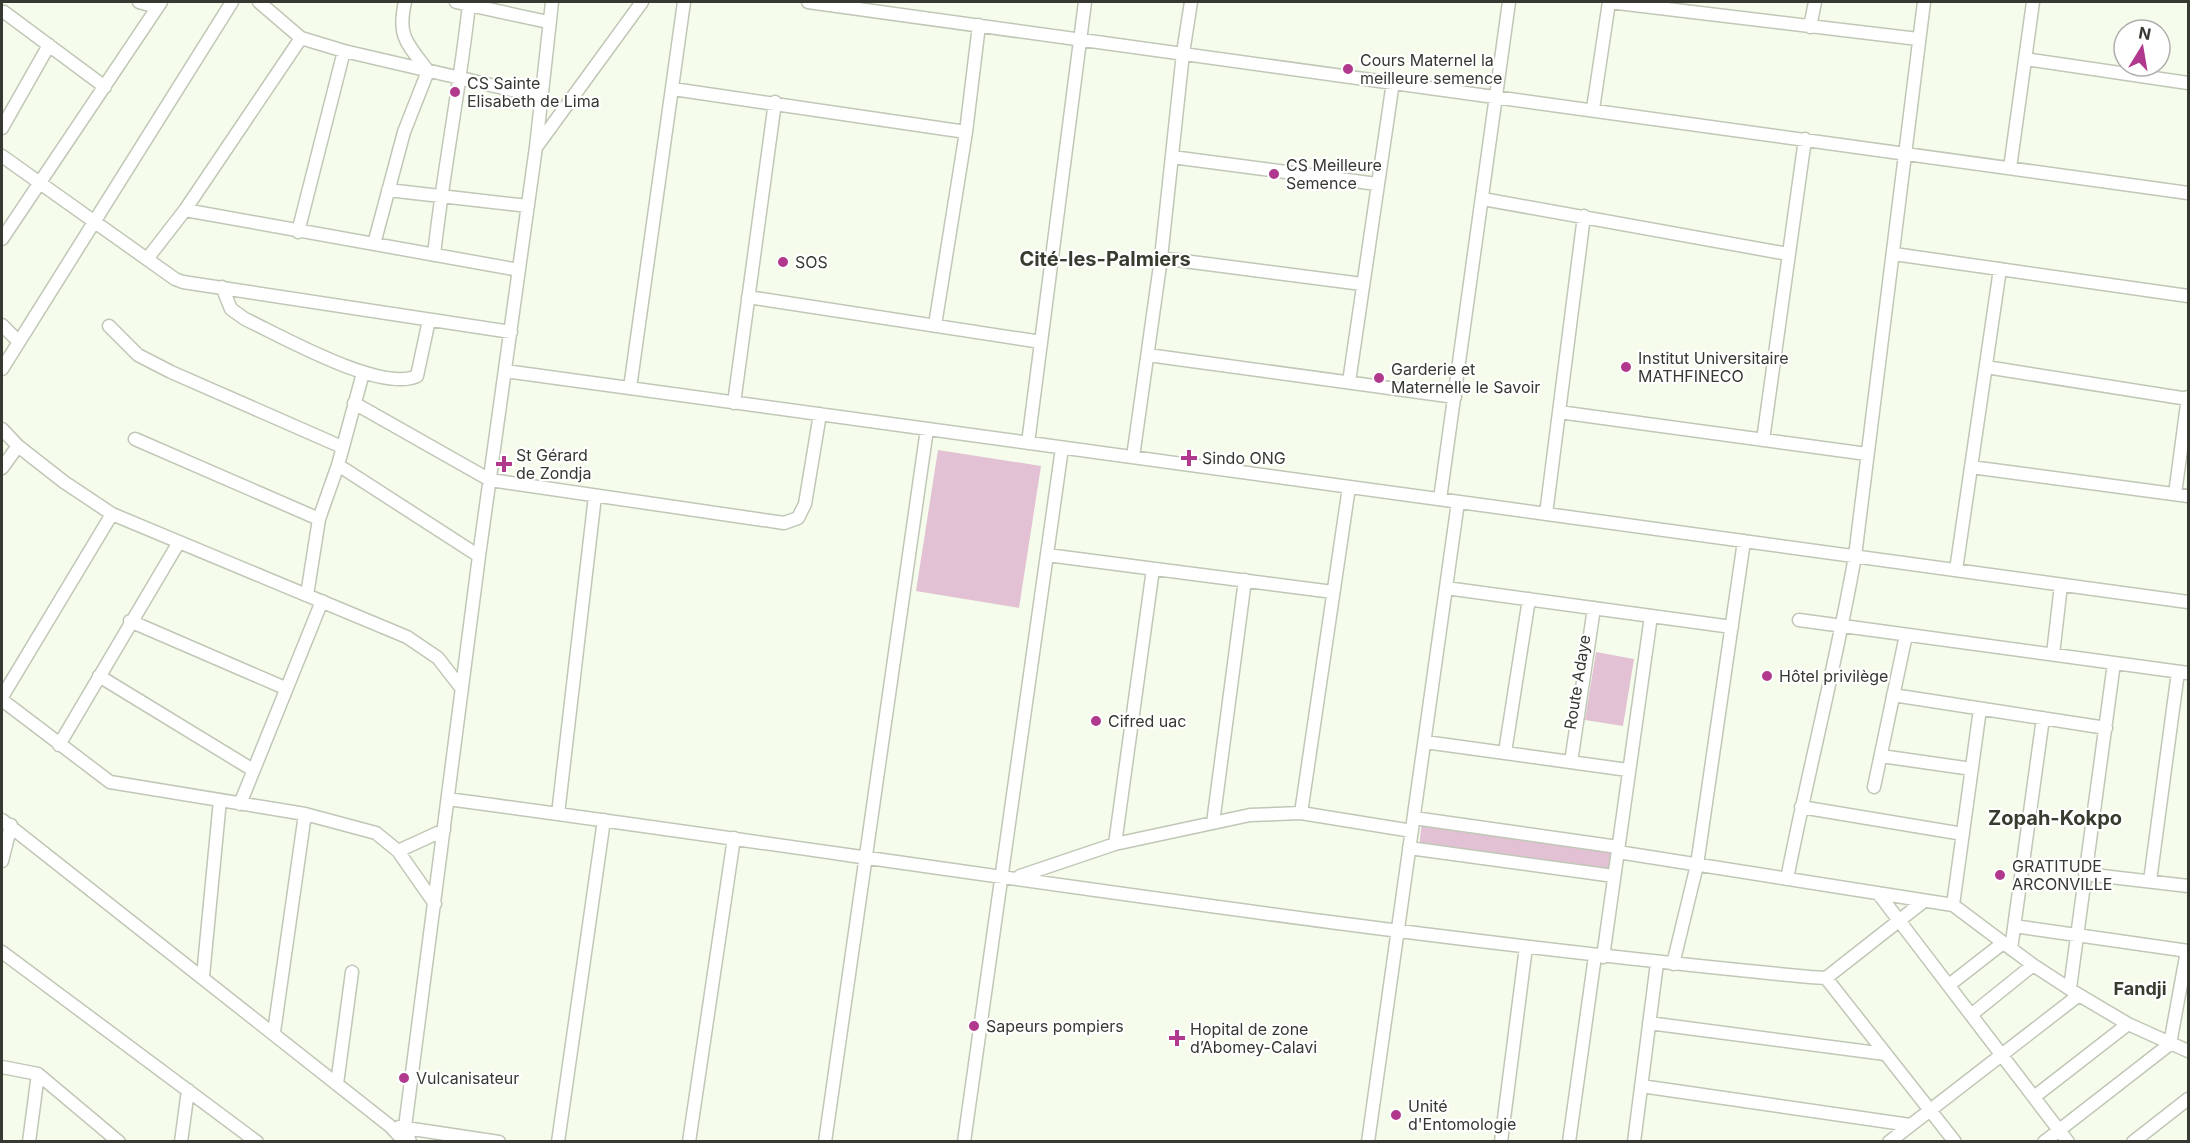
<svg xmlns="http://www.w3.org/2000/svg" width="2190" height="1143" viewBox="0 0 2190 1143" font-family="Inter,sans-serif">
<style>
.green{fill:#e2c1d4}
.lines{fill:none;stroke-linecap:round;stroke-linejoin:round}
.minor-casing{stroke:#c0c7b7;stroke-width:15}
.minor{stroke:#fff;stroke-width:12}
.poi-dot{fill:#b1398d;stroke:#fff;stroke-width:2}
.labels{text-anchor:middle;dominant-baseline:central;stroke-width:4.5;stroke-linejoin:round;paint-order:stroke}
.poi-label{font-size:16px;fill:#363932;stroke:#fff;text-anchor:start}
.street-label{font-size:16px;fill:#363932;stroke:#fff}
.neighbourhood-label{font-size:18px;font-weight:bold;fill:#373c2f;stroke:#fff}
.quarter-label{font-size:20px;font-weight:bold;fill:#373c2f;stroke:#fff}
</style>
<rect width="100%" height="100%" fill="#f5fceb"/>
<!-- green -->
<path class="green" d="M938,450L1041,466L1019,608L916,591Z
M1596,652L1634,659L1623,726L1585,720Z
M1422,822L1613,850L1609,873L1419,846Z"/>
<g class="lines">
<!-- minor casing -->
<g class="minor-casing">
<path id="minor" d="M139,2L157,7
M259,2L301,38L344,51L542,97
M456,2L548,22
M808,2L2188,193
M1609,2L1918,39
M4,12L105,87
M1810,27L1815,2
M2025,59L2188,83
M673,89L966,132
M1593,109L1609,2
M2,128L49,45
M537,146L642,2
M2,156L175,279L183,282L511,332
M1172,157L1377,184
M2010,168L2033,2
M388,190L528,206
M1483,199L1788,254
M185,210L519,270
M298,232L344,51
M2,239L161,2
M374,244L404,132L428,71C407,43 397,37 405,2
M1894,254L2188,296
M434,255C443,171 460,89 469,4
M1161,258L1362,284
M147,259L185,210L301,38
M222,287L231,309L245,319C281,336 381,393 417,376L429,320
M748,297L1041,342
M2,325L18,341
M935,325L966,132L979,25
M109,326L138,355L171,372L342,447
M1148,355L1455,397
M1986,367L2188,399
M2,369L232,2
M505,371L2188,602
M1349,382L1393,82
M630,388L684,2
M354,403L490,480L784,523L798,518L805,504L820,414
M734,403L775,102
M1559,412L1867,454
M2,429L18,446L64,482L112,514L407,637L438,658L462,689
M135,439L319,519
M1763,440L1805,139
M1028,443L1085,2
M1133,457L1161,258L1183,53L1191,2
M338,465L479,556
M1971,467L2188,496
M2,468L18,446
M2175,494L2188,397
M1440,499L1509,2
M1546,514L1584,216
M1047,555L1333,592
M1956,570L2000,269
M1446,588L1732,627
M307,595L319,519L338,465L363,373
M1799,620L2188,673
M130,621L285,688
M2053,654L2061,585
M99,676L253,770
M1893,695L2106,728
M2,697L112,514
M2,700L110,782L305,814L376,833L398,851L435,904
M1425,742L1628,770
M59,745L179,542
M1505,752L1529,599
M1881,756L1972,769
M1571,762L1594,608
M1874,787L1906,635
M448,799C902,860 1354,934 1810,977L1826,978L1924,901
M240,804L322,601
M1801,807L1963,834
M1301,813L1349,487
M558,814L595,496
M1414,818L1618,847
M2,820L390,1126L405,1142
M1213,823L1245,580
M1115,844L1153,569
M1409,848L1614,876
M398,851L444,830
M1618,852L1953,905L2033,965L2079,995L2128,1024L2188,1051
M2,861L11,825
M2085,874L2188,886
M1020,876L1115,844L1250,815L1301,813L1412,831
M1787,879C1808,771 1836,665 1855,556L1924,2
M2150,881L2178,672
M1878,893L2068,1142
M1953,905L1980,709
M2014,926L2188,951
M2011,949L2043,718
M2,952L257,1142
M1603,957L1651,616
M1673,964L1697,865L1744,541
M203,976L220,800
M1826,978L1955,1142
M1949,985L2003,943
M2070,988L2114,663
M1971,1015L2033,965
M1649,1023L1885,1054
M274,1032L305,814
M2,1067L38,1074L119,1142
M337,1084L352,972
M1641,1086L1910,1125
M2034,1097L2128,1024
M399,1127L499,1142
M29,1142L38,1074
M181,1142L188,1090
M410,1142L405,1127L479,556L536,147L552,2
M558,1142L604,820
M689,1142L734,838
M825,1142L927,429
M964,1142L1062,448
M1368,1142L1458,502
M1501,1142L1526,947
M1569,1142L1595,956
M1634,1142L1657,963
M1889,1142L2079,995
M2044,1142L2170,1044L2187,951
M2133,1142L2188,1099"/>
</g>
<!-- minor -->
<use href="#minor" class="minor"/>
</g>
<!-- markers -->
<g class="poi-dot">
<circle cx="1348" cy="69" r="6"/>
<circle cx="455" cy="92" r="6"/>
<circle cx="1274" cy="174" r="6"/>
<circle cx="783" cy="262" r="6"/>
<circle cx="1626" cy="367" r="6"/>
<circle cx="1379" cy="378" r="6"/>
<path d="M1186 449h6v6h6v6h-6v6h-6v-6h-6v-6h6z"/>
<path d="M501 455h6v6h6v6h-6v6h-6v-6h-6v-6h6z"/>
<circle cx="1767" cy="676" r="6"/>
<circle cx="1096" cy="721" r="6"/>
<circle cx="2000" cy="875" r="6"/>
<circle cx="974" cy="1026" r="6"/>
<path d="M1174 1029h6v6h6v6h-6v6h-6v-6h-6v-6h6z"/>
<circle cx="404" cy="1078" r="6"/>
<circle cx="1396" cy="1115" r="6"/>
</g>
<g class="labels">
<!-- poi labels -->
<g class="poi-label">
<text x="1360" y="60">Cours Maternel la<tspan x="1360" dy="18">meilleure semence</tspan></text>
<text x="467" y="83">CS Sainte<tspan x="467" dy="18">Elisabeth de Lima</tspan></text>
<text x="1286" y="165">CS Meilleure<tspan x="1286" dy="18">Semence</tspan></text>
<text x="795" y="262">SOS</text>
<text x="1638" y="358">Institut Universitaire<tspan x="1638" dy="18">MATHFINECO</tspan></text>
<text x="1391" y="369">Garderie et<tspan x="1391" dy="18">Maternelle le Savoir</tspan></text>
<text x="516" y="455">St Gérard<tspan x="516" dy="18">de Zondja</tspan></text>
<text x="1202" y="458">Sindo ONG</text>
<text x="1779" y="676">Hôtel privilège</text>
<text x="1108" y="721">Cifred uac</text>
<text x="2012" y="866">GRATITUDE<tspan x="2012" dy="18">ARCONVILLE</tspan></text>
<text x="986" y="1026">Sapeurs pompiers</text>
<text x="1190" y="1029">Hopital de zone<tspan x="1190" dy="18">d’Abomey-Calavi</tspan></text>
<text x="416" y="1078">Vulcanisateur</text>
<text x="1408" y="1106">Unité<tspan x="1408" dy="18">d'Entomologie</tspan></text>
</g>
<!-- street labels -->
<g class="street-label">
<text transform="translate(1577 682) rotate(-81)">Route Adaye</text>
</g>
<!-- neighbourhood labels -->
<g class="neighbourhood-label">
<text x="2140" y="988">Fandji</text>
</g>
<!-- quarter labels -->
<g class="quarter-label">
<text x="1105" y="259">Cité-les-Palmiers</text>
<text x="2055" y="818">Zopah-Kokpo</text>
</g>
</g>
<!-- border -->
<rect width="2190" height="1143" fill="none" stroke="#363932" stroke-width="6"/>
<!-- north arrow -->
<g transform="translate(2142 48) rotate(11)"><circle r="28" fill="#ffffff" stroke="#afb0ad" stroke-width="1.5"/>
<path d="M0-4.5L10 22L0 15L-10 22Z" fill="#b1398d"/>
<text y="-9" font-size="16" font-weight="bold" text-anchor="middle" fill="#363932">N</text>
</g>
</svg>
